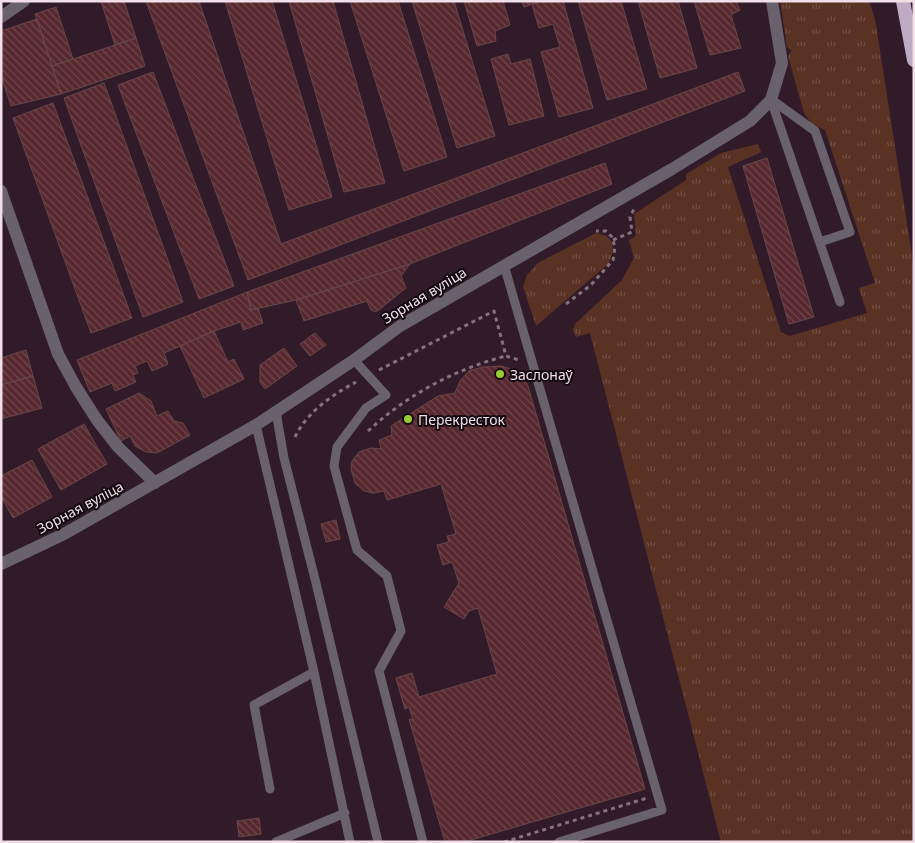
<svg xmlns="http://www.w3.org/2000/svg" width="915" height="843" viewBox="0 0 915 843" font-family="'Noto Sans',sans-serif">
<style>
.grass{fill:url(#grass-tufts)}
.building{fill:url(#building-back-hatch);stroke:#66484a}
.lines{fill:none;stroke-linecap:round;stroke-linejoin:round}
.path{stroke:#86727e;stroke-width:3;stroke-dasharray:4 4;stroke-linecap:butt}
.service{stroke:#69626d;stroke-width:9}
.minor{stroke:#69626d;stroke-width:12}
.tertiary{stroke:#69626d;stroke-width:12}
.trunk{stroke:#bdacc4;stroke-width:14}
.poi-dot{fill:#99cb36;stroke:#14090f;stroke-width:2}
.labels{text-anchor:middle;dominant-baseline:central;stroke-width:4;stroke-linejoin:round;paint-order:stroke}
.street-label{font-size:14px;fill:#f0dfe8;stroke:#14090f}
.poi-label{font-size:14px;fill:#f0dfe8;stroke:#14090f;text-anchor:start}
</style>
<defs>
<pattern id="grass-tufts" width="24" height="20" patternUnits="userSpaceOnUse" patternTransform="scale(1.25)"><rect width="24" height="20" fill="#5a3224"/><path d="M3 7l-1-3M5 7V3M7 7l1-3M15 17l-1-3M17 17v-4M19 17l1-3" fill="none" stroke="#724f44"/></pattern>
<pattern id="building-back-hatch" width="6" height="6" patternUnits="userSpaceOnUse" patternTransform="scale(1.25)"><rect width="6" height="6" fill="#58282f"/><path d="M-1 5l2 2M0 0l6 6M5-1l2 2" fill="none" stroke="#70474d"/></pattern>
</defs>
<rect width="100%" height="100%" fill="#321b29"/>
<!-- grass -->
<path class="grass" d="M780,1H869L875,19L914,268V842H721L590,333L576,337L573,330L575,324L622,280L634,258L629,240L636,236L634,214L686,180V174L721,153L758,144L761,152L728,167L781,332L790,336L867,313L859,288L875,283L825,130L812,124L804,113L788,56L792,51L787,47Z
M596,233C616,236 615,249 608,264L536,326L523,287L527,275L538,263Z"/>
<!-- building -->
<path class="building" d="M101,1H124L136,38L115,45Z
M146,1H199L281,244L738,72L745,91L248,280Z
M225,1H272L332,197L289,210Z
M289,1H333L385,183L344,192Z
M350,1H398L447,157L404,171Z
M412,1H454L495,136L457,148Z
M464,1H503L510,25L495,31L496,41L477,46Z
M522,1H540L524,7Z
M540,1H563L593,108L559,117L541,52L560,47L553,24L539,28L532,4Z
M578,1H621L647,89L607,100Z
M638,1H678L697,68L660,78Z
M694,1H736L740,10L731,15L741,48L710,55Z
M56,7L73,59L52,66L35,14Z
M37,19L61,94L11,106L1,75V31Z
M136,38L145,66L61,94L52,66Z
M508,54L511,64L530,59L544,116L509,125L491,59Z
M153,72L234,286L199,299L118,85Z
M104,83L183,302L143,317L64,98Z
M53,103L132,318L91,333L13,118Z
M767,158L814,317L789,324L743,166Z
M605,163L612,184L410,264L296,300L251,310L247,292Z
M410,264L401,276L406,288L376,312L371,310L367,301L304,321L296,300Z
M247,292L251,310L258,308L263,323L243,330L241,322L214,331L164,353L168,364L152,371L147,361L135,366L138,373L133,375L136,382L115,391L112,383L90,392L77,360Z
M214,331L228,362L234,359L244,379L204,398L180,346Z
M315,333L326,345L310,356L300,344Z
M284,348L297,366L265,389L260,382V365Z
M26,350L33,376L1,385V358Z
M501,366L518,371L528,386L645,789L464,842H445L409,719L413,720L409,707L405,709L396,678L412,673L419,697L497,674L478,608L469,611L464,619L444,607L459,583L452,562L443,565L437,545L449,542L447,536L456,534L441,484L387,500L384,491L373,493L364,491L355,483L351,469L352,461L359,452L371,448L381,449L379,440L392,435L391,426L438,396L455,393L460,381L469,371L482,367Z
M33,376L42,408L1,419V385Z
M139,393L151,401L157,416L168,411L174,421L183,423L190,435L157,453L146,452L135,446L130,436L121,441L106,409Z
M84,424L107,464L61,490L38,449Z
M32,460L52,497L13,518L1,496V476Z
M336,520L340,539L326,542L321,524Z
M259,818L261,834L239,837L237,821Z"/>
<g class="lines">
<!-- path -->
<path class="path" d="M613,240L632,232L630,217L634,209
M566,304L591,285L613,260L615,247L612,237L606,231H596
M379,370L494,311L506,356L519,360
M368,431C407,395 455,369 506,356
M295,437C307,412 332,395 356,382
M504,842L647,798"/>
<!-- service -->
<path class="service" d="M771,100L840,302
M772,100L815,131L850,232L820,242
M504,265L662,810L559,842
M354,360L386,395L366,408L337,447L334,466L357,550L387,576L401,631L379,671L423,842
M276,412L284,458L315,579L378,842
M256,425L314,672L350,842
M270,789L254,705L314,672
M276,842L345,813"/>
<!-- minor -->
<path class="minor" d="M1,17L24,1
M1,191L58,354L76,387L97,420L118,447L155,483"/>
<!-- tertiary -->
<path class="tertiary" d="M1,564L64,534L256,425L354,360L400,326L672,169L750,121L771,100L782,63L772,1"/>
<!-- trunk -->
<path class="trunk" d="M903,1L914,60"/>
</g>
<!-- markers -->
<g class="poi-dot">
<circle cx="500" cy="374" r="5"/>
<circle cx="408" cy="419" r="5"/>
</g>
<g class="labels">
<!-- street labels -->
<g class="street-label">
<text transform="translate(424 295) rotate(-31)">Зорная вуліца</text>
<text transform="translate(80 507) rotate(-28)">Зорная вуліца</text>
</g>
<!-- poi labels -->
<g class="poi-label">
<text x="510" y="374">Заслонаў</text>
<text x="418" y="419">Перекресток</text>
</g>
</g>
<!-- border -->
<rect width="915" height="843" fill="none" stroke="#f0dfe8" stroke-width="5"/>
</svg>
